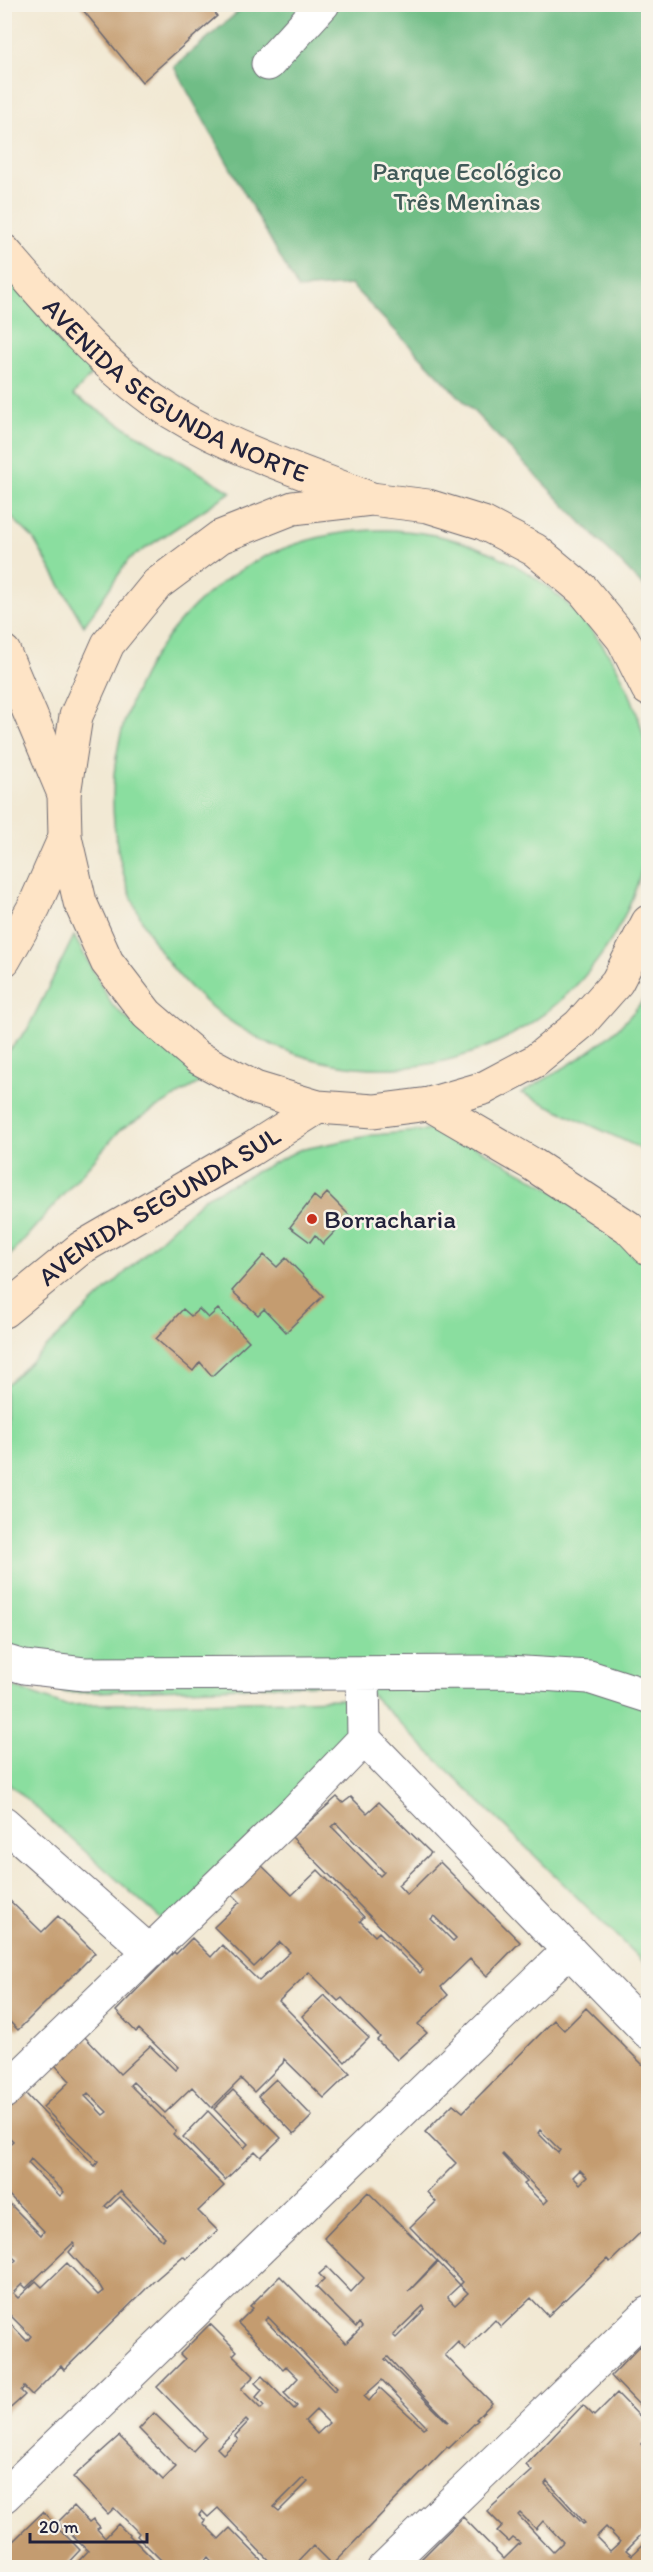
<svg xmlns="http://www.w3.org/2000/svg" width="653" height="2572" viewBox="0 0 653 2572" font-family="Itim,sans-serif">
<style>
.green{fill:#8ade9f;stroke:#56806d;stroke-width:1.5}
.forest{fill:#6fbd86;stroke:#487060;stroke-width:1.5}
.building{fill:#c49c6f;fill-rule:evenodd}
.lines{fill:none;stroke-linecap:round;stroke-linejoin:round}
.street-casing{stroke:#6b6871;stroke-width:35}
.secondary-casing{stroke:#6b6871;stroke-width:35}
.street{stroke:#fff;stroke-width:33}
.secondary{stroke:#fee4c6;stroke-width:33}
.poi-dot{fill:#c8321e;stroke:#f7f3e8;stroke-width:2}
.labels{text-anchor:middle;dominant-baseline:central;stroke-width:5;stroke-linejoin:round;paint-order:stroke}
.park-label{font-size:26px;fill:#415a59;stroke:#f7f3e8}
.street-label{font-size:26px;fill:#22223b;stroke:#f7f3e8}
.poi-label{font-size:26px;fill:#22223b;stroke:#f7f3e8;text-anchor:start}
</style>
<rect width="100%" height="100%" fill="#f7f3e8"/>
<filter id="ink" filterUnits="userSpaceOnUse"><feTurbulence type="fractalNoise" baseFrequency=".0167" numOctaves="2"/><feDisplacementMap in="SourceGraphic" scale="12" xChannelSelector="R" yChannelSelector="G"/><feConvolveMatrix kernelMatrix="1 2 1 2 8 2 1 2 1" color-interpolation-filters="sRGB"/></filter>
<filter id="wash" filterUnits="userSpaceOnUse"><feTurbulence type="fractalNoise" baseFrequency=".008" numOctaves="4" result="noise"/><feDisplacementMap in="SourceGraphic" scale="24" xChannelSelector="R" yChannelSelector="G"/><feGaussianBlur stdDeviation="1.35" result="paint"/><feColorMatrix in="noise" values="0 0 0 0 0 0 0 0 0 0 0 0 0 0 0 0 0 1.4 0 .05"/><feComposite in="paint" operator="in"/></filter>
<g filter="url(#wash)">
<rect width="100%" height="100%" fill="#f2e9d4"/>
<!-- green -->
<path class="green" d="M4,259L100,365L73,395L231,492L129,559L84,626L33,538L5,511Z
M113 799a269 269 0 1 1 538 0a269 269 0 1 1-538 0Z
M74,936L112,1005L153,1042L207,1078L121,1129L5,1261V1055L27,1030Z
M648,993V1160L638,1147L521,1093C568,1066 617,1040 648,993Z
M444,1129L648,1243V1967L359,1683L66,1693L5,1669V1386L204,1198L299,1150L373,1135Z
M5,1684L63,1705L345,1699L357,1752L169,1926L5,1780Z"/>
<!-- forest -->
<path class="forest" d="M246,5H648V591L351,285L298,289L174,67Z"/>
<g id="blocks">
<!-- building -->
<path class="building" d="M78,4H209L217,16L142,82Z
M327,1193L350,1216L323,1244L315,1235L310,1242L290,1227L314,1196L320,1201Z
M264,1255L277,1267L286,1258L323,1296L286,1332L264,1309L258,1315L232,1291Z
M183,1309L191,1316L199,1309L208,1318L218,1309L249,1341L212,1376L200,1362L193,1371L156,1339Z
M337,1797L343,1803L351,1797L367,1813L379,1802L431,1853L398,1885L407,1895L440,1862L520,1942L487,1976L470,1959L441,1987L448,1995L418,2024L427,2033L397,2060L377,2040L380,2037L342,1998L338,2001L309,1972L279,2001L350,2073L324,2098L284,2059L283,2063L254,2092L241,2079L212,2108L192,2087L165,2113L133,2082L130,2085L176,2131L173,2134L224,2186L198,2211L218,2231L186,2259L183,2256L153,2282L64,2370L61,2366L32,2395L24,2387L21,2391L25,2395L4,2414V2317L27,2341L31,2336L4,2309V2257L12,2264L16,2260L4,2249V2198L41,2235L44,2231L4,2190V2149L13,2141L4,2132V2114L11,2107L9,2105L24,2092L95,2166L98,2162L43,2107L70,2081L55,2065L84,2036L120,2074L150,2046L175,2070L178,2067L139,2029L136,2032L116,2011L174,1952L176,1954L192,1938L211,1957L222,1945L259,1981L290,1952L280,1942L254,1967L214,1927L240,1902L230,1892L259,1863L292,1895L318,1870L364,1917L360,1921L375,1936L379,1932L420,1973L423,1970L292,1837ZM336,1823L384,1872L380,1876L332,1827ZM434,1916L456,1938L453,1941L431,1919ZM88,2093L107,2112L103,2115L85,2096ZM31,2159L64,2192L60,2196L28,2163ZM120,2191L165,2237L162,2240L120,2197L108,2208L105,2206ZM73,2243L75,2245L69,2252L100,2286L103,2291L98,2295L67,2263L42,2287L36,2281L18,2298L13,2293L22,2284L26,2288Z
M4,1895L42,1932L58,1916L95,1953L18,2030L4,2016Z
M324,1995L369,2038L345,2062L302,2016Z
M586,2008L648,2070V2240L641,2232L610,2262L607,2259L548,2316L531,2298L501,2327L495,2320L465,2350L458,2342L445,2355L492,2403L476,2419L478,2420L449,2448L447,2447L332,2565L313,2546L292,2568H276L218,2508L208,2517L202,2511L199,2515L205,2520L203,2523L219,2539L230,2528L269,2568H218L208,2557L198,2568H72L88,2551L58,2522L74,2506L89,2522L93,2519L100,2527L97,2529L105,2538L118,2524L159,2565L163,2562L137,2536L139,2533L114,2508L108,2514L73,2477L119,2436L163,2480L176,2467L139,2429L154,2413L193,2451L206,2437L157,2387L185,2359L180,2354L210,2324L237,2351L233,2355L254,2376L241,2389L261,2409L264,2406L256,2397L262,2390L255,2383L262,2376L294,2409L297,2406L284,2393L298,2378L286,2366L283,2369L238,2323L253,2308L250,2306L280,2276L346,2343L362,2327L359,2323L356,2327L316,2287L324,2279L319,2274L327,2267L351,2292L364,2278L324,2238L368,2192L437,2261L408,2292L438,2262L460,2285L447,2297L455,2305L468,2293L460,2285L463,2282L410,2227L436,2202L427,2192L456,2163L425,2132L453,2104L463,2112L554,2020L564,2030ZM540,2130L560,2150L558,2153L538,2133ZM503,2154L548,2200L544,2204L524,2184L527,2182L502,2155ZM580,2170L587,2177L580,2184L573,2177ZM423,2306L425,2309L396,2338L393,2335ZM268,2317L337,2388L334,2391L265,2320ZM388,2357L418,2390L448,2421L447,2422L385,2359ZM382,2380L426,2426L423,2428L380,2388L369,2401L364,2396ZM316,2410L329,2423L317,2434L305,2421ZM246,2420L248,2422L235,2436L238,2440L223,2454L217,2448ZM303,2478L308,2482L279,2511L274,2507Z
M276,2079L312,2116L294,2134L258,2096Z
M233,2090L281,2138L261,2157L255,2151L225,2180L183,2137L208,2111L244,2148L248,2144L214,2109Z
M640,2346L648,2354V2414L611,2376Z
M617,2393L648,2425V2436L641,2444L648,2452V2532L646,2530L626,2550L632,2555L648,2540V2568H578L574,2563L569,2568H412L463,2517L504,2559L520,2543L513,2538L509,2542L497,2531L502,2526L487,2511L532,2471L526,2465L583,2405L594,2416ZM547,2481L585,2523L583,2524L545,2484ZM520,2513L536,2529L543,2521L563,2542L553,2552L518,2515ZM606,2527L620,2542L610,2551L596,2537Z
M43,2512L80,2550L63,2568H4V2550Z"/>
</g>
</g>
<g filter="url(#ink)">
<use href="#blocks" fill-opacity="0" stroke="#6b6871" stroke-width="1.5"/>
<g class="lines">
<!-- street casing -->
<g class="street-casing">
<path id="street" d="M268,64L323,4
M4,1661L24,1667L84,1674L508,1672L589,1677L648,1696
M363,1674L364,1739
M4,1823L150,1952
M4,2092L296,1810L364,1739L648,2032
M4,2496L569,1950
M384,2568L648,2313"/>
</g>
<!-- secondary casing -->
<g class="secondary-casing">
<g id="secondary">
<path id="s1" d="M4,251C49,303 96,359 153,400C217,445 296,469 369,498"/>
<path d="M4,652L64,794"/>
<path d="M648,689L623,639L583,590L535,550L483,523L428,506L371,499L293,508L220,537L157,584L108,644L76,716L64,794L65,837L80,902L107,962L147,1014L197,1057L255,1088L318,1107L374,1111L429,1104L484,1088L535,1061L579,1025L617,982L648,922"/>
<path d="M4,960L34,907L65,837"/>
<path d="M429,1104L532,1164L628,1227L648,1248"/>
<path id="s2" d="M4,1311L81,1248L250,1150L318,1107"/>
</g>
</g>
<!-- street -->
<use href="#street" class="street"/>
<!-- secondary -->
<use href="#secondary" class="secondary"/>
</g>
</g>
<!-- markers -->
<circle class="poi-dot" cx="312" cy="1219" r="6"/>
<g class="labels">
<!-- park labels -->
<g class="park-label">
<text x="467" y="171">Parque Ecológico<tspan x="467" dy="30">Três Meninas</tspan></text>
</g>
<!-- street labels -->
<g class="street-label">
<text stroke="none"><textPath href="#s1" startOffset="225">AVENIDA SEGUNDA NORTE</textPath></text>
<text stroke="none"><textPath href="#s2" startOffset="188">AVENIDA SEGUNDA SUL</textPath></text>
</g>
<!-- poi labels -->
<g class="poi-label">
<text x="324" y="1219">Borracharia</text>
</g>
</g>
<!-- margin -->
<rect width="653" height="2572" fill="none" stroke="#f7f3e8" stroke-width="24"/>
<!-- scale -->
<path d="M30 2533v9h117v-9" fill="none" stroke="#22223b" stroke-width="3"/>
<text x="39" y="2533" font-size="18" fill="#22223b" stroke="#f7f3e8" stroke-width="4.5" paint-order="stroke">20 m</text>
</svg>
